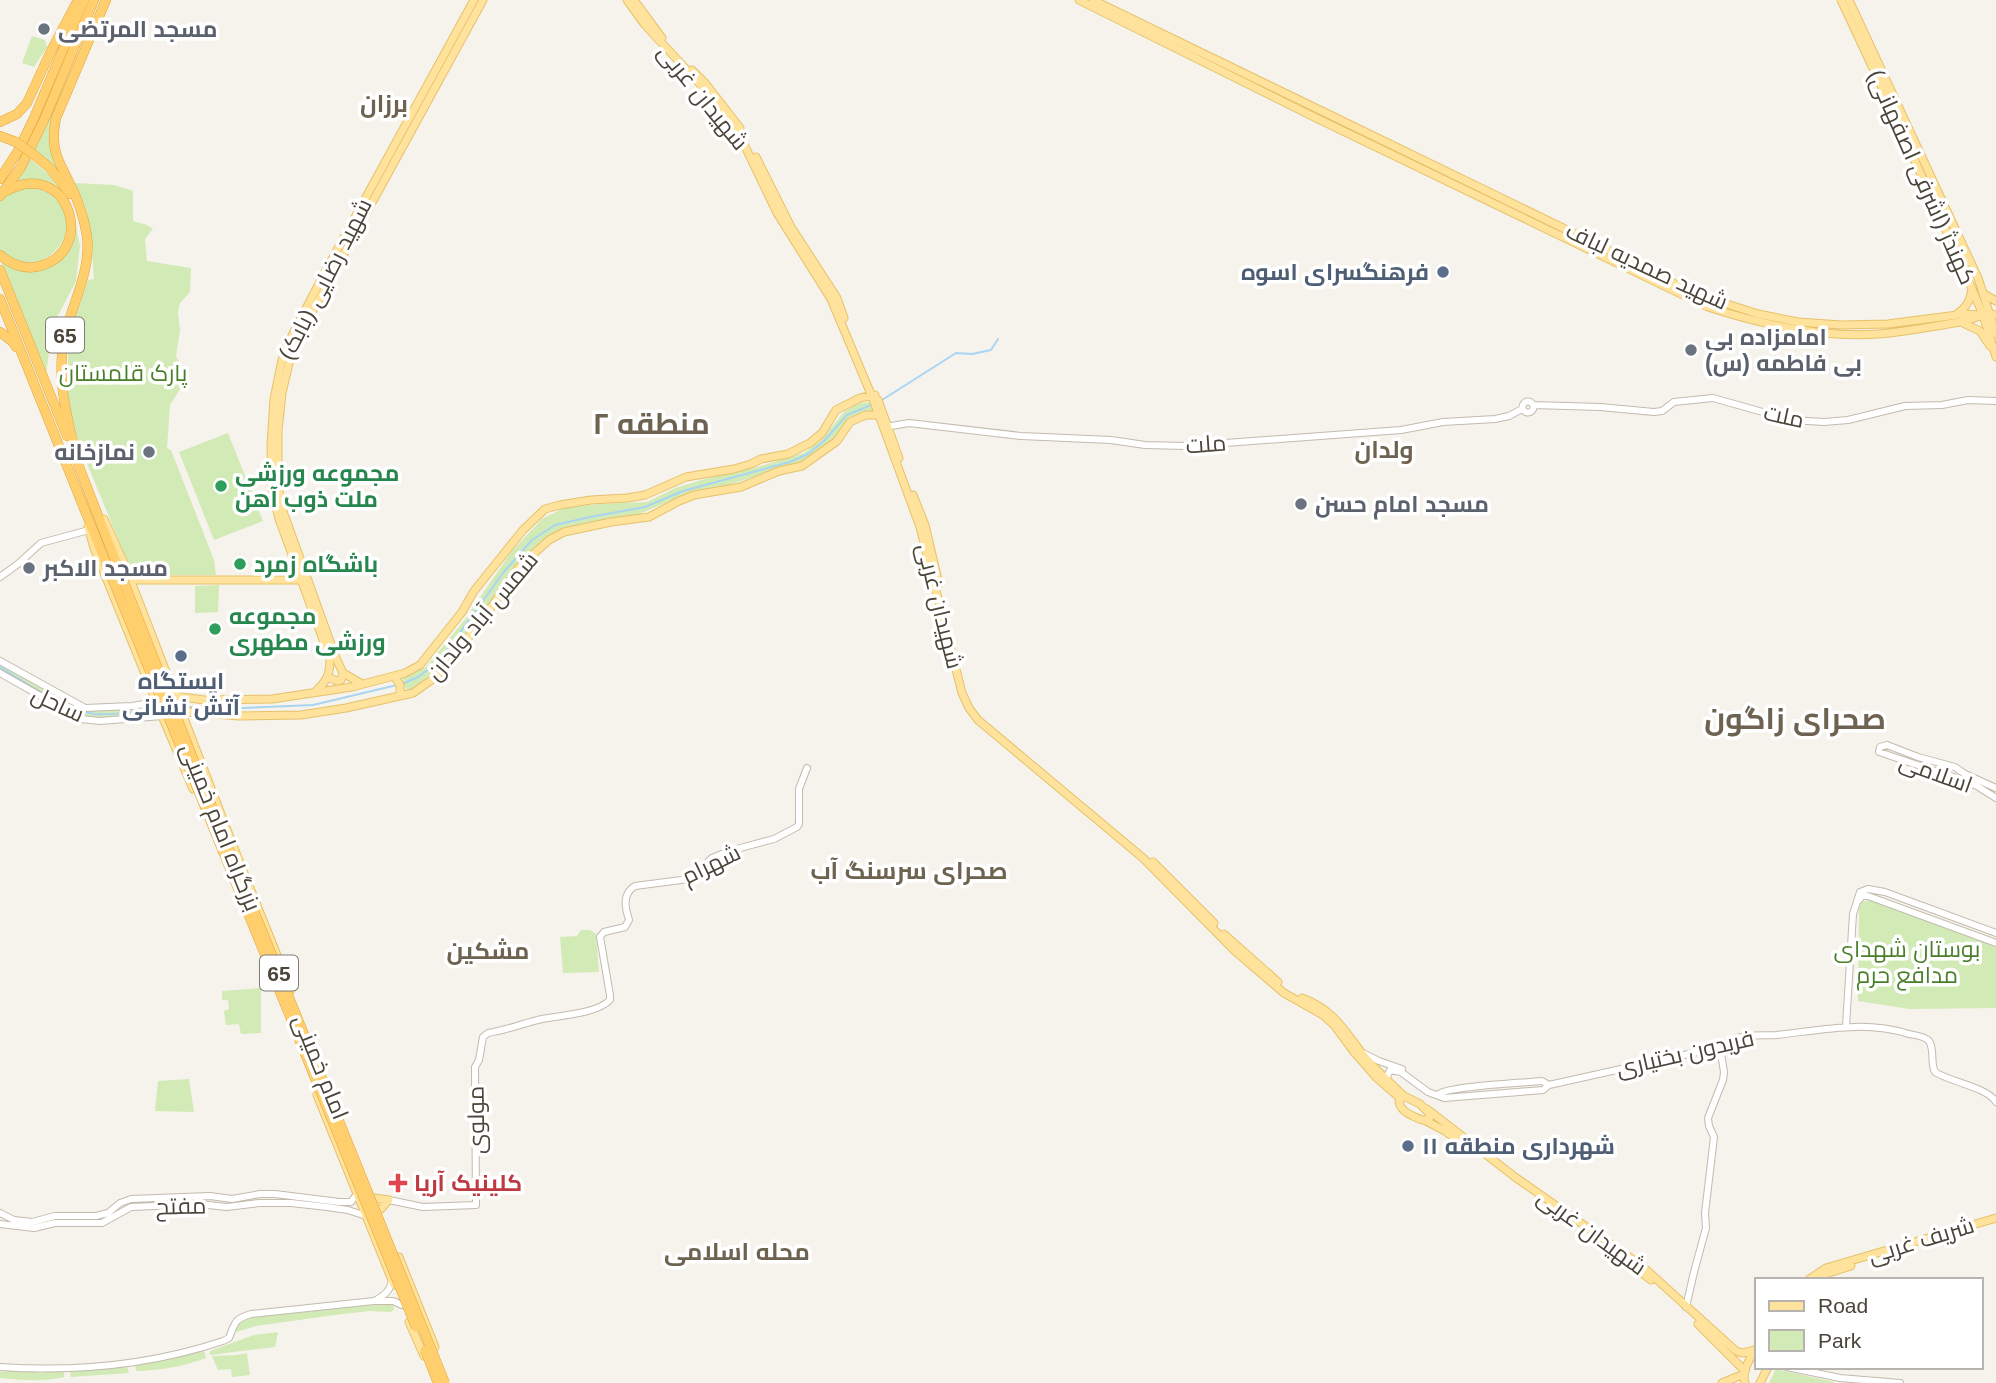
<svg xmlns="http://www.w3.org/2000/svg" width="1996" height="1383" viewBox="0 0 1996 1383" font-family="Helvetica,Cairo,sans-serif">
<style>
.green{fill:#d2eab5}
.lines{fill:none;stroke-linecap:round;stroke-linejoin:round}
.stream{stroke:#a9d4f2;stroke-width:2}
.minor-casing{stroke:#c2bbae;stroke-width:8}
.major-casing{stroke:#e6c16a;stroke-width:9}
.highway-casing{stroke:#e0a43c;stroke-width:10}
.minor{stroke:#fff;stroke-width:6}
.major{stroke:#ffe39c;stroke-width:7}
.highway{stroke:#ffcf6e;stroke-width:9}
.highway-bridge-casing{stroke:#e0a43c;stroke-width:10;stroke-linecap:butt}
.highway-bridge{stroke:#ffcf6e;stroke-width:9}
.worship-dot{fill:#6b7280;stroke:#fff;stroke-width:2.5}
.service-dot{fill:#5c6f8a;stroke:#fff;stroke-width:2.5}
.leisure-dot{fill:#2e9e5b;stroke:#fff;stroke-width:2.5}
.health-dot{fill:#e0444e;stroke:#fff;stroke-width:2.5}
.labels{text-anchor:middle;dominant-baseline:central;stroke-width:7;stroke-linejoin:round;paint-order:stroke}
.shield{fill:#fff;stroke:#817c74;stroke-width:2}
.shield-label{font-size:21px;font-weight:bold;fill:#4b4439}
.worship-label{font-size:23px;font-weight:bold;fill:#5b616d;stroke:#fff;text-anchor:start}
.street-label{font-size:23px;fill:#4b4439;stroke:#fff}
.service-label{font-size:23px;font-weight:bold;fill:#4e5e75;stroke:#fff;text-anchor:end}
.park-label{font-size:23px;fill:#4a7f2a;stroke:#fff}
.leisure-label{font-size:23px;font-weight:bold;fill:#27864d;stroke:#fff;text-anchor:start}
.health-label{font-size:23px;font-weight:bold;fill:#be3a42;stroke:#fff;text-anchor:start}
.neighbourhood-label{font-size:24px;font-weight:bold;fill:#6e6250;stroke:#fff}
.district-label{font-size:30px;font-weight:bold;fill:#6e6250;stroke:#fff}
</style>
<rect width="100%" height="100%" fill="#f6f3ec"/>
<!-- green -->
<path class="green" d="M85,32L52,117V155L60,175L33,149Z
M32,36L45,40L47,47L34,67L22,63Z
M28,157L48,174L67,200C47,185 39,176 12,182Z
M75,183L114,185L133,191V221L147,225L153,229L145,239L147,261L191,268L190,292L180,303L178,312L180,330L176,356L181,366L184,368L180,378L185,381L170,405L167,448L171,450L214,560L216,575H133L79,444L68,401V350L71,331L88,280L94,279L91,237L86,208Z
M31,186C38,189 46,191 51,195C93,228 42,287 0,252V199L13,189Z
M74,217L80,246L76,281L53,325L46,374L1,262L20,269L63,254L72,218Z
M869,402L874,411L864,412L850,417L834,439L802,462L728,485L684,495L637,515L592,522L552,534L514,569L478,620L445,662L410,691L405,688L402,678L426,667L466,618L511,552L542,519L564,508L600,504L647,502L675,488L705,479L754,468L804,453L820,441L844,412L857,404Z
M228,433L263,521L214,540L179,452Z
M219,585L218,612L195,613V586Z
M0,663L81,709L99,711L150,706L154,715L101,719L82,717L0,671Z
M1870,900L1996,946V1008L1910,1009L1858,1001L1859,908L1862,902Z
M581,930H590L596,934L599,972L563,973L560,937L577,936Z
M261,988V1033L241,1034L239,1024L226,1025L224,1011L229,1009L228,1000H222V991Z
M189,1079L194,1112L155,1111L158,1081Z
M393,1304L394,1310L390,1312L369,1311L327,1316L256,1326L236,1332L235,1328L242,1319L319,1309Z
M278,1332L275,1347L210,1355V1351L254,1335Z
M204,1351L206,1358C184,1366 159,1371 136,1371L135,1365Z
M247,1353L250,1375L232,1377L231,1369L218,1370L212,1356L237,1355Z
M127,1366L129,1373L71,1377L70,1372Z
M64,1369V1377C43,1382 22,1380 0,1378V1372L20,1370L42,1373Z
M1776,1369L1834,1382V1383H1769Z"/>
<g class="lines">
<!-- stream -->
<path class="stream" d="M882,400L956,353L972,354L991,350L998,339
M0,667C27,683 63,710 94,714C113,716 136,711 155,709
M402,684L418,677L434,665L448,649L503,573L532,540L555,525L590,517L645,507L683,491L790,462L808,454L824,441L847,415L871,405
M182,707L243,708L313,705L397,685"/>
<!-- minor casing -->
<g class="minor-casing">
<path id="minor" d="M1522.5 407a5.5 5.5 0 1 1 11 0a5.5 5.5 0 1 1-11 0Z
M1533,405L1600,407L1654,412L1662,411L1674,402L1713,398L1791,420L1824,422L1848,420L1905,406L1942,405L1968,400L1996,401
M885,427L909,423L1021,436L1111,440L1145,445L1186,446L1401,430L1443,422L1495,419L1509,416L1522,409
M0,577L18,564L41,543L89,530
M0,661L85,708L132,706L157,702
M0,673L81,719L100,721L162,716
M1996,788L1965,774L1955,767L1918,757L1887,745L1880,747L1879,752L1885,754L1959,779L1977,786L1996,798
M1859,900L1862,896H1868L1996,943
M1846,1026L1853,914L1860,892L1868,889L1885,892L1996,933
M1363,1053L1379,1061L1402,1069
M1386,1079L1390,1070L1401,1072L1428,1092L1444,1098L1543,1090L1549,1085L1720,1047C1724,1044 1729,1040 1734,1039C1747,1034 1762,1036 1776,1035C1822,1030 1864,1020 1909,1034C1915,1035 1925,1036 1929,1041C1935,1050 1930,1063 1935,1072C1950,1082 1987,1087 1996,1102
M1439,1094C1450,1086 1523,1083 1542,1081L1549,1085
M389,1200L423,1207L476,1205L475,1067L479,1060L483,1037L488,1033C507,1030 524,1023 542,1019C562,1015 596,1014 610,1000V995L600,937L604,932L625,927L629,920C625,907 622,894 635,886L689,879L712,858L729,851L774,839L797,827L799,824V789L807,768
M0,1213L14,1220L32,1222L55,1216H96L108,1213L120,1203L131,1199L210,1196L232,1199L260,1194H275L339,1202H351L357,1194
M0,1224L34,1228L55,1223H102L131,1207L199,1204L227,1207L259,1203H291L327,1207L348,1210L366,1216
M376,1300C385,1295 391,1290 392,1279
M1686,1307L1694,1272L1706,1228L1705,1213L1714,1137L1709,1126L1708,1118L1723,1080L1724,1072L1720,1047
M0,1367C75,1372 151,1365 223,1341L229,1338C235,1323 234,1319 251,1314L374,1301H393L402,1305
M1787,1367L1840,1378L1900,1383"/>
</g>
<!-- major casing -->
<g class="major-casing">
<path id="major" d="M627,0L645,25L699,83L740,136L777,213L831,299L873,399L920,527L962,693L969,708L978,720L1143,858L1235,951L1284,993L1323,1015L1335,1026L1354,1052L1376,1077L1400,1098
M634,0L662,38
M1079,0L1314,117L1708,307C1766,326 1829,340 1890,333C1913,330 1937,326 1960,322C1972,320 1984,312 1996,315
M1093,0L1592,242L1693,293L1758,314L1798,322L1841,325L1888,324L1965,314L1979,315
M1841,0L1885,94L1972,289L1983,315L1996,357
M1849,0L1978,278L1996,334
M692,70L705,83L740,128
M756,157L791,227L837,298L844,318
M1984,294L1996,301
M1957,314C1966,308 1970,301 1972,289
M1963,323L1980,331L1990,346
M878,400L899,458
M913,495L925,525L939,584
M104,519L124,563L238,858L291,990
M88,527L94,548L162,716L193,789
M131,580H301
M394,676L400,685V696
M328,677L337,681L341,680L343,673
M362,684L343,673L336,658L280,503L278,472V430L282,393L291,355L305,325L483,0
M316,691C327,681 330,674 330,659L279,519L272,490L271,445L274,399L282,360L287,345L325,272L474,0
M175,696L204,700L272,699L352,687L405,673L420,665L462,612L474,591L523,530L545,509L560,505L591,500L627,498L645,495L686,477L734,469L751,464L761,459L788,454L810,443L822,433L836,410L860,398L875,395
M182,714L190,712L239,716L301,715L346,708L413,693L437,676L481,622L519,567L549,540L564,532L611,522L649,517L679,501L694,495L741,487L779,471L802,466L837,441L850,422L866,415H878
M1153,862L1214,923
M1224,934L1278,982
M1302,998C1336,1011 1344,1031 1365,1057C1377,1071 1390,1083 1404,1096
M317,1095L394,1285
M1404,1096L1420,1104L1430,1114L1429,1119L1422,1120C1413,1116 1399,1112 1399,1100Z
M1427,1109L1515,1177L1642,1266L1736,1351L1742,1353L1754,1350
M1426,1121L1445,1131L1469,1149
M374,1198L389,1200L380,1210
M1613,1251L1651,1280
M399,1257L435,1347
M1822,1275L1851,1266
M1808,1280L1826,1268L1996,1218
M409,1322L424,1356
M1698,1324L1745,1371
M1722,1383L1744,1374
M1745,1383C1741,1373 1750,1357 1756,1349
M1760,1383L1768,1367"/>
</g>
<!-- highway casing -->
<g class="highway-casing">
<path id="highway" d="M0,122L17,114L27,103L51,51L78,0
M0,136L16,142
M33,154L50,168L70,194
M0,179L18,151L34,118L84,0
M0,196L21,167L44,120L94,0
M0,255C11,265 26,270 40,266C98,250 68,157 6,191
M0,270L67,436
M0,299L106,563
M0,332L13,342L16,347
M76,459L116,562
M78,463C68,420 55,379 65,335C73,301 91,272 87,236C84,217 77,197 68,180C62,167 54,155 54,140C53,132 55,125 56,118L106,0"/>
</g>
<!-- minor -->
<use href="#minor" class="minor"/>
<!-- major -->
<use href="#major" class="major"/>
<!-- highway -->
<use href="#highway" class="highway"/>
<!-- highway-bridge casing -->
<g class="highway-bridge-casing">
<path id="highway-bridge" d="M16,142L33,154
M116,562L212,807L445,1383
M106,563L416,1327
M425,1350L438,1383"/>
</g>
<!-- highway-bridge -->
<use href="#highway-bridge" class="highway-bridge"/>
</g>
<!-- markers -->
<g class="worship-dot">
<circle cx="44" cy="29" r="7"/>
<circle cx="1691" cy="350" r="7"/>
<circle cx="149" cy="452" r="7"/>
<circle cx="1301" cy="504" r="7"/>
<circle cx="29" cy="568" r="7"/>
</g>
<g class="service-dot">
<circle cx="1443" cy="272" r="7"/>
<circle cx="181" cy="656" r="7"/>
<circle cx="1408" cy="1146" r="7"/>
</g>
<g class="leisure-dot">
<circle cx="221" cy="486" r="7"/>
<circle cx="240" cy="564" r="7"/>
<circle cx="215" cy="629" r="7"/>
</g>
<path class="health-dot" d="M394.5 1172.5h7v7h7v7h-7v7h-7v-7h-7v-7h7z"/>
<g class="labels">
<!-- shield labels -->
<g class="shield">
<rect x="46" y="317.5" width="38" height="35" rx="5"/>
<rect x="260" y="955.5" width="38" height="35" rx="5"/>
</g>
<g class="shield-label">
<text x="65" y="335">65</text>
<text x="279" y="973">65</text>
</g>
<!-- worship labels -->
<g class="worship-label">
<text x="58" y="29">مسجد المرتضی</text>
<text x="1705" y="337">امامزاده بی<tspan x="1705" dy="26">بی فاطمه (س)</tspan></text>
<text x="135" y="452" text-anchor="end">نمازخانه</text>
<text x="1315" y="504">مسجد امام حسن</text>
<text x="43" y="568">مسجد الاکبر</text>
</g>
<!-- street labels -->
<g class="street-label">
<text transform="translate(703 97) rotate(51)">شهیدان غربی</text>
<text transform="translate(1922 177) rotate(66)">کهندژ (اشرفی اصفهانی)</text>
<text transform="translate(1647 266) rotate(25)">شهید صمدیه لباف</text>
<text transform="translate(325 279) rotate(-63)">شهید رضایی (بابک)</text>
<text transform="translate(1784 416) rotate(12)">ملت</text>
<text transform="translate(1206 444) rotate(-4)">ملت</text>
<text transform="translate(940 606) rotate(76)">شهیدان غربی</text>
<text transform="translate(482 616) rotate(-50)">شمس آباد ولدان</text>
<text transform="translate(58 704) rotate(25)">ساحل</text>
<text transform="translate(1936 773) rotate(20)">اسلامی</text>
<text transform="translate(221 827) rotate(68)">بزرگراه امام خمینی</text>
<text transform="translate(711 864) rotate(-26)">شهرام</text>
<text transform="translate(1685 1053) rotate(-13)">فریدون بختیاری</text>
<text transform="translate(321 1067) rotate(68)">امام خمینی</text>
<text transform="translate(476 1120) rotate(-91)">مولوی</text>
<text transform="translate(181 1206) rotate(-1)">مفتح</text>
<text transform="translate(1592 1232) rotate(36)">شهیدان غربی</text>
<text transform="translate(1921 1240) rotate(-17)">شریف غربی</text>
</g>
<!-- service labels -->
<g class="service-label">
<text x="1429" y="272">فرهنگسرای اسوه</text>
<text x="181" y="681" text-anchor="middle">ایستگاه<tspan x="181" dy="26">آتش نشانی</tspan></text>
<text x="1422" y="1146" text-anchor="start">شهرداری منطقه ۱۱</text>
</g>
<!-- park labels -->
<g class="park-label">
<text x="123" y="373">پارک قلمستان</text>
<text x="1907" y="949">بوستان شهدای<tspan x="1907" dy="26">مدافع حرم</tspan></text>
</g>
<!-- leisure labels -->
<g class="leisure-label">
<text x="235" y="473">مجموعه ورزشی<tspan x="235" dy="26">ملت ذوب آهن</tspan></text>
<text x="254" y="564">باشگاه زمرد</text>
<text x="229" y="616">مجموعه<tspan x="229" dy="26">ورزشی مطهری</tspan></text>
</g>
<!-- health labels -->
<g class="health-label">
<text x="414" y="1183">کلینیک آریا</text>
</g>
<!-- neighbourhood labels -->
<g class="neighbourhood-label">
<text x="384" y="103">برزان</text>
<text x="1384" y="449">ولدان</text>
<text x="909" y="870">صحرای سرسنگ آب</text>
<text x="488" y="950">مشکین</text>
<text x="737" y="1251">محله اسلامی</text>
</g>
<!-- district labels -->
<g class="district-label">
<text x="651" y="423">منطقه ۲</text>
<text x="1795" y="718">صحرای زاگون</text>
</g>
</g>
<!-- legend -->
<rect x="1755" y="1278" width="228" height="91" fill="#ffffff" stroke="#b7b4b0" stroke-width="2"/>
<rect x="1769" y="1301" width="35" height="10" fill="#ffe39c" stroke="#b7b4b0" stroke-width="2"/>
<text x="1818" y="1313" font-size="21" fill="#4b4439">Road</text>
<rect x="1769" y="1330" width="35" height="21" fill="#d2eab5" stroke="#b7b4b0" stroke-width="2"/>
<text x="1818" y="1348" font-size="21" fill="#4b4439">Park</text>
</svg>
